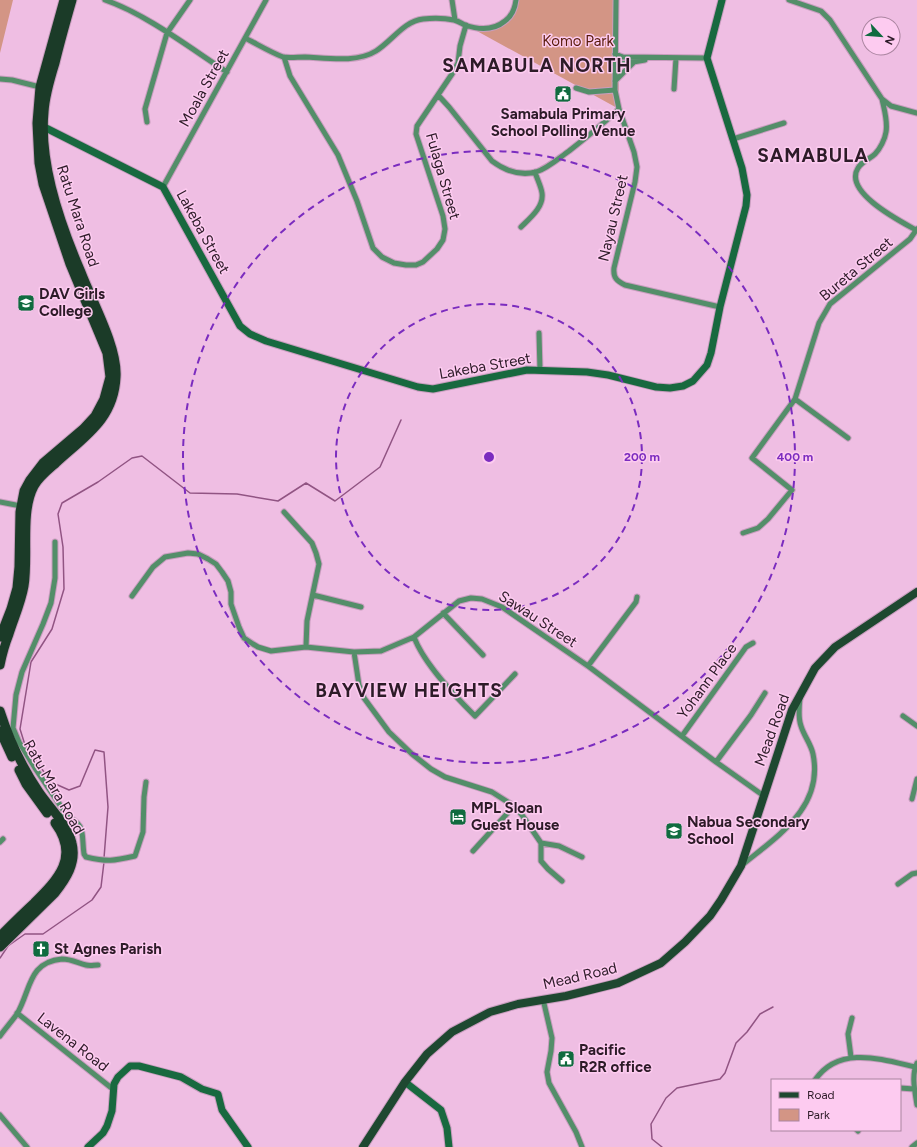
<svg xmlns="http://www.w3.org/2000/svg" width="917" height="1147" viewBox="0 0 917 1147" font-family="Figtree,sans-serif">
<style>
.green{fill:#d39585}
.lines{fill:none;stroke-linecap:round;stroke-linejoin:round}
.stream{stroke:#915483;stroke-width:1.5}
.minor-casing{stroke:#c89dbe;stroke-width:7}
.secondary-casing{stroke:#c89dbe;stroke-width:9}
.primary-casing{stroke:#c89dbe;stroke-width:10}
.trunk-casing{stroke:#c89dbe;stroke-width:11}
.minor{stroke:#538e69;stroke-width:5}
.secondary{stroke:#18693f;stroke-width:7}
.primary{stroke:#1e4830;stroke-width:8}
.trunk{stroke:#1b3b28;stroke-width:9}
.ring{fill:none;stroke:#7b2cbf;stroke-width:2;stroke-dasharray:7 5}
.labels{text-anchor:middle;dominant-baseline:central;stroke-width:3;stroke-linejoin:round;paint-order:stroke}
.park-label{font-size:15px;fill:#571a09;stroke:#fdcbf0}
.street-label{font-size:15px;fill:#2d1b28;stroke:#fdcbf0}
.poi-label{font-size:15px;font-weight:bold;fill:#2d1b28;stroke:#fdcbf0;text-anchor:start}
.district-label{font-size:19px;font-weight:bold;letter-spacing:1px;fill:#2d1b28;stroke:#fdcbf0}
.centre{fill:#7b2cbf;stroke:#fdcbf0;stroke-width:2}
.ring-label{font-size:12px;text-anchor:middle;font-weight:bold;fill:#7b2cbf;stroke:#fdcbf0;stroke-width:3;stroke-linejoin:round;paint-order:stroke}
</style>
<rect width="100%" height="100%" fill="#efbee3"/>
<!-- green -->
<path class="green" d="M0,0H13L0,53Z
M514,0H618L619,109L466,25L490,30L507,20Z"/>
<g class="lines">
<!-- stream -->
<path class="stream" d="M104,858L108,807L104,752L95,750L80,786L69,790L51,782L25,745L20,729L31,662L52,629L64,589L63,547L58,514L62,503L98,482L132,458L142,456L190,493L237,494L278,501L306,483L335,501L380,467L401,420
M0,958L8,946L25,934H43L92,900L101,887L104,862
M662,1147L652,1139L651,1124L666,1098L677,1088L720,1079L725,1073L736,1043L747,1032L760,1014L773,1007"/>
<!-- minor casing -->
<g class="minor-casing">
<path id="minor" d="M105,0C146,14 190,48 227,72
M452,0L455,20
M616,0L615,90L619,109L634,152L637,167L635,182L614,268C613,278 617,281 625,285L720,307
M789,0L821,11L830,20L882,99L891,106L917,113
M245,38C257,44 270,52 283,57C289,58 298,57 305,57C327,58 357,63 376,51C392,41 404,21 423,19C433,18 444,18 454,20C458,21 461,23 465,25C479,30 494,30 505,21C512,16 515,8 516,0
M615,54L623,57L707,58
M284,57L290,76L338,155L357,201L373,248L382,257L394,263L406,265H416L423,262L437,249L443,240L445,229L443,216L416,134L417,126L452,74L458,63L460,46L466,25
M615,65L645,60
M0,79L12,80L40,87
M615,81L633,63
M576,88L589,92L615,90
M674,89L676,58
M438,95L449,107L492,161C504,170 520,176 536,172C548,168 559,158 569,151C587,137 603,124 619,109
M882,99C884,109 888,121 886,132C885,139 880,149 875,154C870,159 862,161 858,168C843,192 900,221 916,230
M147,122L145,109L167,33L190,0
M733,139L784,123
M163,187L266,0
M521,227C530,218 544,207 542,193C541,186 537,179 535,172
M539,333L540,370
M795,399L848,438
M0,502L21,506
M284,512L312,543L316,553L319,564L307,621L306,647
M743,533L758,528L768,519L792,490L752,458L795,399L819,323L830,304L910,239L917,229
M55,542V578L51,603L43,624L22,672L16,695L13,728L19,742L35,768L64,811V814L59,819
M313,595L361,607
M132,596L153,567L165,557L188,553L198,554L208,559L216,564L222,572L228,581L231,592V604L239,627L244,638L253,644L258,647L271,651L306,647L354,652L381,651L414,637L459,601L471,598L482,599L502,607L588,666L716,762L764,796
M443,613L483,655
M414,637C424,664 455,696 475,716L515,674
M354,652L359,685L364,698L389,732L412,754L431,769L445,777L492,792L514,806L522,815L541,843V861L548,869L562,881
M588,666L636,602L637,597
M903,716L917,726
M682,736L746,647L753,643
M716,762L751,715L765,693
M912,799L917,779
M64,814C87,826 81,832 84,854L86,857C108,862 113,861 135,856L143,832L144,797L146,782
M0,842L3,839
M541,843L559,846L582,857
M473,851L514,806
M741,866C777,836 824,808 813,754C811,744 804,736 801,726C798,718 799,707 800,698
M898,884L912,874L917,873
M543,999L552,1038L551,1051L547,1072L549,1083L576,1132L582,1147
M17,1013L114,1090
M0,1036C5,1029 12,1021 17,1014C31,990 28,962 62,959C71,959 78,963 86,965C90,966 94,965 98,965
M851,1057L848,1034L852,1018
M917,1063C911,1076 915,1091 917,1105
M815,1080C839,1045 881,1059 915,1067
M900,1088L914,1089
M0,1115L27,1147
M857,1130L858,1131
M912,1147L917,1143"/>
</g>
<!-- secondary casing -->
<g class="secondary-casing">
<path id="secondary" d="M40,125L163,187L240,326L250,334L266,341L418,387L433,389L527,370L587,372L608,375L656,387L670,388L683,386L693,381L707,365L711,353L720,307L746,206L747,195L742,168L707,58L722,0
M405,1082L441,1110L447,1128L449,1147
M88,1147L103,1133L107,1126L112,1111L114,1084L118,1077L130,1066H139L181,1077L202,1089L218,1094L222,1110L248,1147"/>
</g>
<!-- primary casing -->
<g class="primary-casing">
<path id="primary" d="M363,1147L405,1082L427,1054L452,1032L490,1012L518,1004L566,996L618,983L661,963L685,942L710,916L721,900L741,866L792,710L815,668L835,647L917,592"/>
</g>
<!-- trunk casing -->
<g class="trunk-casing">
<path id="trunk" d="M0,637L11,609L17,588L19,567L20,512L24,491L30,480L43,463L83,429L95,416L104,399L110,377L107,353L70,264L43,184L39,163L37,123L40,87L64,0
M0,665C2,655 5,644 9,634C14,618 21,603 24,586C29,556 20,512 34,486C39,477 48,470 56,463C84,437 114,420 116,377C118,347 92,301 81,272C61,226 39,163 44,112C45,95 50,79 55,63C60,42 66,21 72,0
M0,711C9,739 22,767 39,792C49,807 68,825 72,843C77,863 66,879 55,893L0,947
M0,731L12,757
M19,770L26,784L47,813
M0,936C11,925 22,914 34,903C58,879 80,857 55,823"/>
</g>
<!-- minor -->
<use href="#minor" class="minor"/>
<!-- secondary -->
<use href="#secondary" class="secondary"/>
<!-- primary -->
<use href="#primary" class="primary"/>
<!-- trunk -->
<use href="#trunk" class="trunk"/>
</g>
<!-- distance rings -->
<g class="ring">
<circle cx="489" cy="457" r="153"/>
<circle cx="489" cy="457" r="306"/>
</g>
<!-- icons -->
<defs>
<g id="civic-square" transform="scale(0.9)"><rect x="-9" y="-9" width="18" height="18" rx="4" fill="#106b3f" stroke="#fdcbf0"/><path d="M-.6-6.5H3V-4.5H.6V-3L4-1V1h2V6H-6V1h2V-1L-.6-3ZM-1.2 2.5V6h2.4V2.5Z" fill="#fff"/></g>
<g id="university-square" transform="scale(0.9)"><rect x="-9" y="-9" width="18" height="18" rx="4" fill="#106b3f" stroke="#fdcbf0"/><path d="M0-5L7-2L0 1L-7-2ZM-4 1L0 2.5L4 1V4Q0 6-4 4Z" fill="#fff"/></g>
<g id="hotel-square" transform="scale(0.9)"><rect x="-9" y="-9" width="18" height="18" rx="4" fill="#106b3f" stroke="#fdcbf0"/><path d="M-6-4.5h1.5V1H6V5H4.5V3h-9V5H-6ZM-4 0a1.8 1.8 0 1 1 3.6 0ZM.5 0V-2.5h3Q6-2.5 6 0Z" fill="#fff"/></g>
<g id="school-square" transform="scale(0.9)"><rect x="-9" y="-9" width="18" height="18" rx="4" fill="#106b3f" stroke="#fdcbf0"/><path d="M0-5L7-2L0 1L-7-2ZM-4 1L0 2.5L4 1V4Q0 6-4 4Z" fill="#fff"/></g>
<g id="church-square" transform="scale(0.9)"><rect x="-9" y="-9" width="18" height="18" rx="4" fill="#106b3f" stroke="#fdcbf0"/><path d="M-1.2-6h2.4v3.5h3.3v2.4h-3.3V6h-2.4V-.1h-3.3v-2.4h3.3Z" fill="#fff"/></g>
</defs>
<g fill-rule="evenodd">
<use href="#civic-square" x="563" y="94"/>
<use href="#university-square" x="26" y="303"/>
<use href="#hotel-square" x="458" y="817"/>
<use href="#school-square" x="674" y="831"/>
<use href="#church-square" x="41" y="949"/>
<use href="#civic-square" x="566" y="1059"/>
</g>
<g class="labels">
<!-- park labels -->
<g class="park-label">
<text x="578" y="41">Komo Park</text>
</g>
<!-- street labels -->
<g class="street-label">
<text transform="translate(204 88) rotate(-61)">Moala Street</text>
<text transform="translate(443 176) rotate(74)">Fulaga Street</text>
<text transform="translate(78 216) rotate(72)">Ratu Mara Road</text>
<text transform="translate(613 218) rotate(-77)">Nayau Street</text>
<text transform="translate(203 232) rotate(61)">Lakeba Street</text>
<text transform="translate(856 269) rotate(-40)">Bureta Street</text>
<text transform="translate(485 366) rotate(-10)">Lakeba Street</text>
<text transform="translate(538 619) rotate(33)">Sawau Street</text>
<text transform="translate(707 681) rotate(-54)">Yohann Place</text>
<text transform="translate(772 730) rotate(-70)">Mead Road</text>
<text transform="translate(54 787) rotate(60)">Ratu Mara Road</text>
<text transform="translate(580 976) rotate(-13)">Mead Road</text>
<text transform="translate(73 1042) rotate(38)">Lavena Road</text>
</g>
<!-- poi labels -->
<g class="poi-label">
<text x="563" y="114" text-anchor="middle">Samabula Primary<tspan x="563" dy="17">School Polling Venue</tspan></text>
<text x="39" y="294">DAV Girls<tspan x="39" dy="17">College</tspan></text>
<text x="471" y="808">MPL Sloan<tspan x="471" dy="17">Guest House</tspan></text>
<text x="687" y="822">Nabua Secondary<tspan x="687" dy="17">School</tspan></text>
<text x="54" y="949">St Agnes Parish</text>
<text x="579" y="1050">Pacific<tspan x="579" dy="17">R2R office</tspan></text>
</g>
<!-- district labels -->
<g class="district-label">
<text x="537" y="65">SAMABULA NORTH</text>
<text x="813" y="155">SAMABULA</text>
<text x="409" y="690">BAYVIEW HEIGHTS</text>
</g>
</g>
<circle cx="489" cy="457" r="6" class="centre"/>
<g class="ring-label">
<text x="642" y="461">200 m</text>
<text x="795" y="461">400 m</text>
</g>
<!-- legend -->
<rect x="771" y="1079" width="130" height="52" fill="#fdcbf0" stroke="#aa85a0"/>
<rect x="779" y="1092" width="20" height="6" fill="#1e4830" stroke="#aa85a0"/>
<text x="807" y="1099" font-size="12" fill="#2d1b28">Road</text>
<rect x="779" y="1109" width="20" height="12" fill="#d39585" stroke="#aa85a0"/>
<text x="807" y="1119" font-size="12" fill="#2d1b28">Park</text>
<!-- north arrow -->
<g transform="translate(881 36) rotate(116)"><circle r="19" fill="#fdcbf0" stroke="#aa85a0"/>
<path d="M0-3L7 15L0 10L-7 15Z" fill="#106b3f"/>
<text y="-6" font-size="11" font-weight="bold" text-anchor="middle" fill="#2d1b28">N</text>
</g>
</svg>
